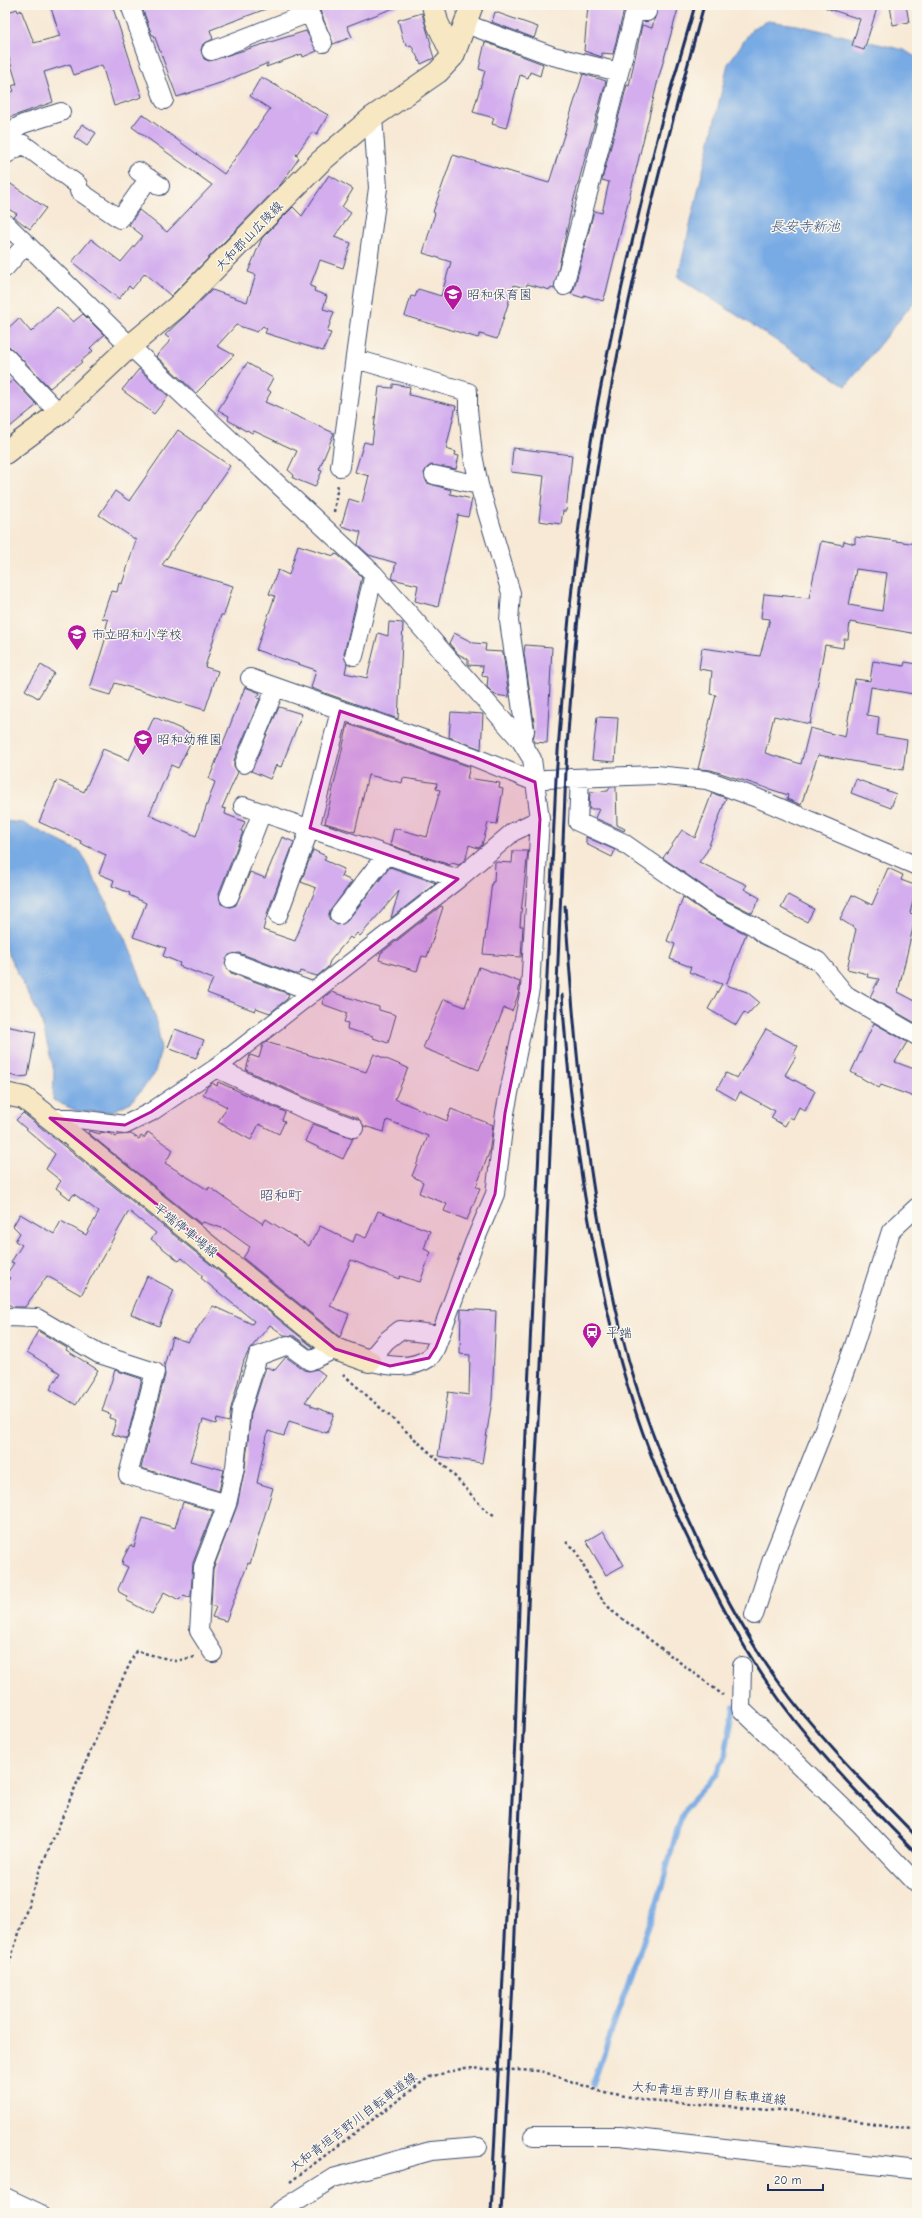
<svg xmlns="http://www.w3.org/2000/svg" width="922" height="2218" viewBox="0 0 922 2218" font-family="'Comic Neue','Klee One',sans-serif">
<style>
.water{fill:#78aae4;stroke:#4a6ca1}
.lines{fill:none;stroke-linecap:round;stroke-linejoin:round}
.stream{stroke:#78aae4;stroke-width:5.5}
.building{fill:#d3adee;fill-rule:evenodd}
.street-casing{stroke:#3c4b70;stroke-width:20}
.secondary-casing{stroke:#3c4b70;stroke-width:24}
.path{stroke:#3c4b70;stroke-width:2.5;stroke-dasharray:3 3;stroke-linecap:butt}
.street{stroke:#fff;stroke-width:18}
.secondary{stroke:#f7e8c3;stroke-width:22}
.rail{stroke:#1b2f5e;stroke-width:3}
.marked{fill:#b5179e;fill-opacity:0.2;stroke:#b5179e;stroke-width:3;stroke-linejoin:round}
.labels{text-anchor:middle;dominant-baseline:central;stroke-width:3;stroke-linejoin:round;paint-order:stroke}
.street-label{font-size:13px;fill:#1b2f5e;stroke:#fbf7ec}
.poi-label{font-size:13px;fill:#1b2f5e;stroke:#fbf7ec;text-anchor:start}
.water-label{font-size:14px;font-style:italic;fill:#375486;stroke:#fbf7ec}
.neighbourhood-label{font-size:14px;font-weight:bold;fill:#5b5b90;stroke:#fbf7ec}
</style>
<rect width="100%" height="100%" fill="#fbf7ec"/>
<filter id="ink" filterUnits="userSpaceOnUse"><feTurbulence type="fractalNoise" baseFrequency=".025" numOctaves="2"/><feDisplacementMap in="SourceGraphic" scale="8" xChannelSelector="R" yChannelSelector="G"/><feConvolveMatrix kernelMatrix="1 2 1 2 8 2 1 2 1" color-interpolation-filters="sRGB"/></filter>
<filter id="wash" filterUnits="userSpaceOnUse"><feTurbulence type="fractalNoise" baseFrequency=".012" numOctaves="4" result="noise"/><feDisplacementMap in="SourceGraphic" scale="16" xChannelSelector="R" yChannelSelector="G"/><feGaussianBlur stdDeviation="0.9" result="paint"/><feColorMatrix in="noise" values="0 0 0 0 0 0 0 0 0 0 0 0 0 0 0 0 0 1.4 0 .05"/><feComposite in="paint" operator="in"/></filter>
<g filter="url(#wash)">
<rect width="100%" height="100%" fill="#f7e9d5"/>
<!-- water -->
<path class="water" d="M768,21L797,25L904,50L917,58V298L846,386L678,277L728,64L753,28Z
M5,821L23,823L81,852L130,949L157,1022L161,1049L154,1075L131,1102L111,1112L77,1111L53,1100L54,1071L41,1019L5,948Z"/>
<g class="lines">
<!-- stream -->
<path class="stream" d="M593,2084L658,1900L677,1830L686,1807L717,1774L725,1756L734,1706"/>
</g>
<g id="blocks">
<!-- building -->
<path class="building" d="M50,5H112L142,97L114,106L102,65L74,75L70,64L44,72L53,102L5,119V95L14,91L12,86L17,84L5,45V13L17,9L18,12L21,10L34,43L60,36Z
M141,5H271V7L210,30L213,39L203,44L201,50L204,59L209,61L306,31L317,51L303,57L302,54L266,67L268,63L223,82L177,97L154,35H152Z
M318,5H399V6L347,26L352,37L333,44Z
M588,5H623V14L613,54L602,53V57L584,51Z
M658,5L678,9L658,80L606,292L603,301L584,295V298L571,294L574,289L594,211L602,213L609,182L602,180L627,85L629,86L642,25L652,28Z
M826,5H878L864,50L852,46L860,19L826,8Z
M890,5H906L909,22L893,25Z
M495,12L538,27L534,38L492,22Z
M422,13L431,44L430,45L434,58L421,64L411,45L407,46L405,42L404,43L398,20Z
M485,42L543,64L540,76L530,72L528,78L520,75L506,128L492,124L494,118L473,112L485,71L479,69Z
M583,74L606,81L572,206L554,289L551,288L550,290L527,284L526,288L514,285L497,339L480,334L478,338L405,316L411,296L415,297L418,289L441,296L451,262L423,253L435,213L433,212L453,155L549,183Z
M261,77L328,115L317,134L312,132L296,155L299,158L281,184L171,296L145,273L132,289L129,286L119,299L72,262L91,239L121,262L143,236L129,225L139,210L167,232L212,185L132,127L142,114L224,174L270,109L250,96Z
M82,124L96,133L87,146L74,137Z
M329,175L353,189L342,207L351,213L334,237L351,243L343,268L320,260L310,286L315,288L314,291L327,296L323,309L334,312L327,332L331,333L323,351L265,333L267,329L263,326L257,332L236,325L217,346L234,355L196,393L156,356L171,340L165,335L212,290L247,302L256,275L248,272L262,238L293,207L302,216Z
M5,180L46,208L30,229L14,217L17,214L5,207Z
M57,307L73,322L83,314L104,335L90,348L93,351L81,361L82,362L50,388L5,342V331L19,318L31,332Z
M247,363L273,378L267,389L271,392L265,402L334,433L319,470L322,471L315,487L293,478L294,475L288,470L297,451L254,431L252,433L247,430L246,431L228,420L229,416L218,410Z
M139,369L168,396L154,414L122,390Z
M13,380L37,405L5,431V387Z
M393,384L410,387L409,395L456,406L446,449L456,452L455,455L459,456L456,469L431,465L427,468L424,473L427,483L451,490L450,494L472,499L468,517L458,515L438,607L415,601L418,585L392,579L396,563L369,555L358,545L361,532L341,526L349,499L362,503L369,476L355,472L364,442L372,444L379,387L393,388Z
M178,430L230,466L162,565L233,586L224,615H221L205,667L218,671L205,710L115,683L110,695L90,689L106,637L104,636L108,620L102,618L111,591L117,592L119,583L122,584L136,540L99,515L115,491L129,501Z
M513,448L572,455L566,511H563L561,524L539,521L544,476L511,472Z
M855,537L865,538L866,537L917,544V634L850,622L848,639H844L843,648L825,645L810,724L774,716L765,753L801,764L810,728L845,737L855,679L870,681L873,661L904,666L905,662L917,664V681L914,694L871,687L867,715L879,717L877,735L907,740L903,770L818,755L801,805L787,799L788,795L711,770L698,769L716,695L710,694L712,671L699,669L702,648L760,656L770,619L761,618L764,594L809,598L821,541L843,545L844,541L855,544ZM856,569L887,573L882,611L849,605Z
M298,545L334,556L335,554L338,555L362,577L344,654L347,663L345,673L367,678L378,633L388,636L389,622L403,623L398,719L311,688L316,670L256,650L275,596L269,594L278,570L289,575Z
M454,633L474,643L486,644L485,651L503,652L509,697L495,695L487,687L488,677L482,676L483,666L468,665V659L458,654L449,643Z
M525,645L552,647L547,743L534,742L533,740L535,729L524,653Z
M41,665L54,673L38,698L25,690Z
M245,687L260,693L257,698L260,699L234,760V766L238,772L222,808L226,809L225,814L245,822L241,831L243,832L219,893L221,904L230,907L236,905L250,872L265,878L282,837L294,842L268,911L263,930L295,941L316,888L301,882L313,850L326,856L324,860L344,869L341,876L352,881L329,913V919L337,925L347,921L390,867L436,883L391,918L399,891L360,936L357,933L352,939L350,937L330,961L328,967L317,976L300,971L299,974H295L239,953L229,955L225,964L231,973L289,994L287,999L270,1013L256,1008L255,1011L207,993L213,979L179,966L180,963L163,956L166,948L133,937L146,903L129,895L130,893L112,886L114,880L99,874L106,855L80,843L81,841L39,822L57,780L84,792L103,749L129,760L140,737L144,739L154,717L194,735L178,768L171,765L149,815L196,836L215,782L209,779Z
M279,707L302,714L281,767L276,765L270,779L251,771Z
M451,712L483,714L481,749L449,737Z
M597,717L618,718L615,762L592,760Z
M348,724L470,767L467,778L500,783L499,788L503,789L497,824L488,823L482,845L478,848L469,845L466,858L459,865L452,863L450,865L390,845L394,828L427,837L440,790L436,789L437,783L403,778L402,783L368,775L355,832L325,823Z
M856,779L896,794L891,808L851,793Z
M610,787H616L617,825L625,829L624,831L595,818L599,809H589L590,792L608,791Z
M712,793L726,798L707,851L699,862L747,885L744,889L760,898L752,913L716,895L663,858L682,830L695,838Z
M586,837L615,850L612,857L586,844Z
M513,851H528L521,913L520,926H523L521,957L483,954L492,882H494L495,862L512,863Z
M888,868L903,875L901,880L917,886L910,913L916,915L898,992L917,1002V1024L870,997L879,979L867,977L868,974L847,969L856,929L840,919L852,895L872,905Z
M788,895L814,909L807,922L781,908Z
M683,897L706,913L746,934L726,985L747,992L759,1002L747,1015L744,1012L736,1025L708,1009L722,984L689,972L691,967L670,959L675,944L667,941Z
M441,906L443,907L427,957L422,956L417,971L379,960L381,953Z
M479,967L520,982L518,995L512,1011L504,1008L479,1070L423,1048L444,999L465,1007Z
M331,992L379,1007V1010L396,1015L388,1043L373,1038V1036L347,1029L348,1023L344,1022L347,1013L322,1004L324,997Z
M874,1023L907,1042L895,1062L917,1070V1098L881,1085L879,1088L851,1072Z
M5,1026L36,1032L28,1076L18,1077L5,1074Z
M175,1029L204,1040L196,1058L170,1049L168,1047Z
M766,1029L798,1046L793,1055L796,1056L785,1075L815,1091L805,1111L799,1107L793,1119L790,1117L785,1126L771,1118L775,1111L740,1092L736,1100L717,1089L726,1073L737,1078Z
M266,1042L366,1072L374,1054L408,1068L395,1099L447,1121L451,1109L493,1125L489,1153L476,1187L480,1188L467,1220L444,1211L447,1204L419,1193L423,1182L412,1176L428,1136L387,1120L384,1132L364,1126L358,1118L304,1097L246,1070L250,1055L259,1058L263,1044Z
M218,1082L285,1112L282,1120L285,1121L279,1134L259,1124L251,1140L218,1122L227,1107L203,1094L207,1087L212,1083L217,1086Z
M23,1113L314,1348L311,1349L294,1336L284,1335L270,1325L250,1349L244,1360L231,1408L229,1422L217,1419L216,1424L203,1420L190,1461L224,1470L219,1491L141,1468L165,1375L164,1367L172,1337L188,1342L213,1306L252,1324L254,1321L201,1278L203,1276L182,1258L179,1261L151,1239L156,1233L129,1211L81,1295L47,1276L25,1307H13L5,1302V1286L10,1278L6,1275L14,1263L11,1262L22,1245L15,1241L20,1233L13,1226L20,1214L54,1234L61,1221L86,1235L99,1212L74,1194L70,1199L56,1188L61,1181L46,1169L55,1154L16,1120Z
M313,1124L353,1138L343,1159L305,1141Z
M89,1131L100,1134L101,1132L111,1134L116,1137L118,1135L131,1134L139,1139L141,1136L144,1138L148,1132L173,1150L165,1163L208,1190L209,1187L263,1224L266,1219L309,1246L320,1226L353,1242L356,1234L366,1238L378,1211L430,1231L424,1249L431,1252L420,1282L400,1276L399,1279L351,1260L330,1306L349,1314L340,1337L243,1258L250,1247L225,1229L203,1222L201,1224L88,1133Z
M147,1276L174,1290L159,1326L131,1314Z
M461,1309L496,1311L492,1400L482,1463L438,1456L448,1392L469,1395L470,1355L460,1354Z
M38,1331L67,1348L66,1350L98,1370L76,1405L50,1389L60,1373L27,1352Z
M286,1357L304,1370L309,1371L317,1369L325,1375L305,1402L311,1404V1406L334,1414L327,1433L289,1421L284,1436L268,1431L257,1483L273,1488L250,1564L248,1563L244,1574L226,1621L212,1617L216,1607L211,1605L213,1569L237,1506L245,1468L251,1413L266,1367L275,1370Z
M115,1370L142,1379L127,1439L112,1434L116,1420L109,1418L110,1414L102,1411Z
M183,1502L213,1511L193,1563L191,1596L188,1597L184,1595L179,1600L164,1592L152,1614L126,1600L128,1597L119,1592L118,1589L128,1567L122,1564L123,1559L130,1545L134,1547L143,1518L175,1528Z
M603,1531L624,1565L606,1575L586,1541Z"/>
</g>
</g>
<g filter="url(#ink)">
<use href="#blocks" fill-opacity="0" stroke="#3c4b70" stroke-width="1"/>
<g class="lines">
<!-- street casing -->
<g class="street-casing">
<path id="street" d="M130,5L164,100
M306,5L323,43
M466,24L553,56L619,72
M211,51L309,13
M5,134L23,124L61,112
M5,155L23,144L78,185L79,191L120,219L149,178
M138,171L160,186
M5,223L130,346L374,574L521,741L532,759L540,819L530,989L505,1113L495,1194L474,1243L436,1347C434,1351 432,1356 429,1358C412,1370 387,1366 369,1361L386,1341L400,1330L440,1335
M5,268L26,244
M564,286L635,11L647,12L648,5
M5,356L59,413
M356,359L468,392V409L473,455L479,485L511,593L509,621L525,731L521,741
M340,467L378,188L373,117
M434,475L479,485
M354,656L374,574
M250,678L474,757L535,782L545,779L656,775L707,780L757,798L917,866
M244,764L276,687
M580,778L578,822L622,842L711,904L754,926L765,935L818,961L846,995L917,1036
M243,806L458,879
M229,897L262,812
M278,915L310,828L340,711
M339,915L386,855
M235,963L314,992
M216,1068L304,1109L354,1128
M50,1118H71L125,1125L151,1112L216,1068L458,879L513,832L540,819
M5,1317L37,1318L99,1354L155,1372L128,1475L227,1504
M754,1615L772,1559L825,1426L854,1346L891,1231L917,1207
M213,1653L199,1631L203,1567L227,1504L235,1467L241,1411L258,1356L288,1345L310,1361L335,1349
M742,1666L741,1709L860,1824L917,1884
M533,2136H620L917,2170
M5,2197L39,2213
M277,2213L333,2178L431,2151L478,2147"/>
</g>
<!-- secondary casing -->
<g class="secondary-casing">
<path id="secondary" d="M433,5L437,22L453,56
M5,453L59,413L130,346L177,307L320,162L373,117L438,72L453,56L472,5
M5,1094L24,1098L50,1118L335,1349L369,1361"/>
</g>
<!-- path -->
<path class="path" d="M334,512L338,484
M343,1374L449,1470L485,1510L494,1515
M566,1542L575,1549L597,1593L612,1611L723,1695
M5,1976L39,1872L112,1701L136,1651L176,1661L194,1657
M290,2182L429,2077L465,2068L541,2071L599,2091L646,2100L795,2111L896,2127L917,2128"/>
<!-- street -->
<use href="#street" class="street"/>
<!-- secondary -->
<use href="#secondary" class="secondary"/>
<!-- rail -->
<path class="rail" d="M565,906C575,1052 588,1197 623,1339C639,1404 664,1467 692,1527C716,1580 743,1632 777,1680C818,1737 868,1787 917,1837
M562,995C572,1135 593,1285 638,1419C656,1473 681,1526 707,1577C726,1613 745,1651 769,1685C811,1747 864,1800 917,1854
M491,2213L515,1740L521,1542L556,779C565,653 575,526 598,401C616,309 637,218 660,127C671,86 684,46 695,5
M501,2213L513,1982L528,1606L541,1365L567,747C573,661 581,575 594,490C618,326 660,164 704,5"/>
</g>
</g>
<!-- marked area -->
<path class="marked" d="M340,711L474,757L535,782L540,819L530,989L505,1113L495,1194L436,1347L429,1358L390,1366L335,1349L50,1118L125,1125L151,1112L216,1068L458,879L310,828Z"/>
<!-- icons -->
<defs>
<g id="school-pin" transform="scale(1)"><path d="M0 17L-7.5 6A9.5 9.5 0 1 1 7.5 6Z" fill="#b5179e" stroke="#fbf7ec"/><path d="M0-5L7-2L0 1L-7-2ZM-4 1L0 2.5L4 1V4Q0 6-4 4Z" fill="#fff"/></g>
<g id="station-pin" transform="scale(1)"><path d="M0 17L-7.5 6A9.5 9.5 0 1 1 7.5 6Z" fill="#b5179e" stroke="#fbf7ec"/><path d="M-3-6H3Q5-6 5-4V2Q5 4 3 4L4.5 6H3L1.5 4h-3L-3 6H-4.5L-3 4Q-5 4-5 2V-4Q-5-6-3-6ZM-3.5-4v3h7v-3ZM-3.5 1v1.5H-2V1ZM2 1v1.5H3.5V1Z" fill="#fff"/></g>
</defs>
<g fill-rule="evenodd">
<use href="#school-pin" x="453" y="294"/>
<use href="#school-pin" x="77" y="634"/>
<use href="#school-pin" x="143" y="739"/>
<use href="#station-pin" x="592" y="1332"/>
</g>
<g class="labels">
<!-- street labels -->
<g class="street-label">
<text transform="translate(249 236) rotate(-46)">大和郡山広陵線</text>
<text transform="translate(186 1230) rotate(39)">平端停車場線</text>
<text transform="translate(709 2093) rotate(5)">大和青垣吉野川自転車道線</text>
<text transform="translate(353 2122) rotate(-37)">大和青垣吉野川自転車道線</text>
</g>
<!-- poi labels -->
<g class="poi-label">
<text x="467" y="294">昭和保育園</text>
<text x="91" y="634">市立昭和小学校</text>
<text x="157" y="739">昭和幼稚園</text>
<text x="606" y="1332">平端</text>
</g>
<!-- water labels -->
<g class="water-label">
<text x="805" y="226">長安寺新池</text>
</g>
<!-- neighbourhood labels -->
<g class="neighbourhood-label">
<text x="281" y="1195">昭和町</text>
</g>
</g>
<!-- margin -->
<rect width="922" height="2218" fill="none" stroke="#fbf7ec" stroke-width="20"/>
<!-- scale -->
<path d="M768 2184v6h55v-6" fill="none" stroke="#1b2f5e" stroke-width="2"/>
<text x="774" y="2184" font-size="12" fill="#1b2f5e" stroke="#fbf7ec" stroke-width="3" paint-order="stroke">20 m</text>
</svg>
